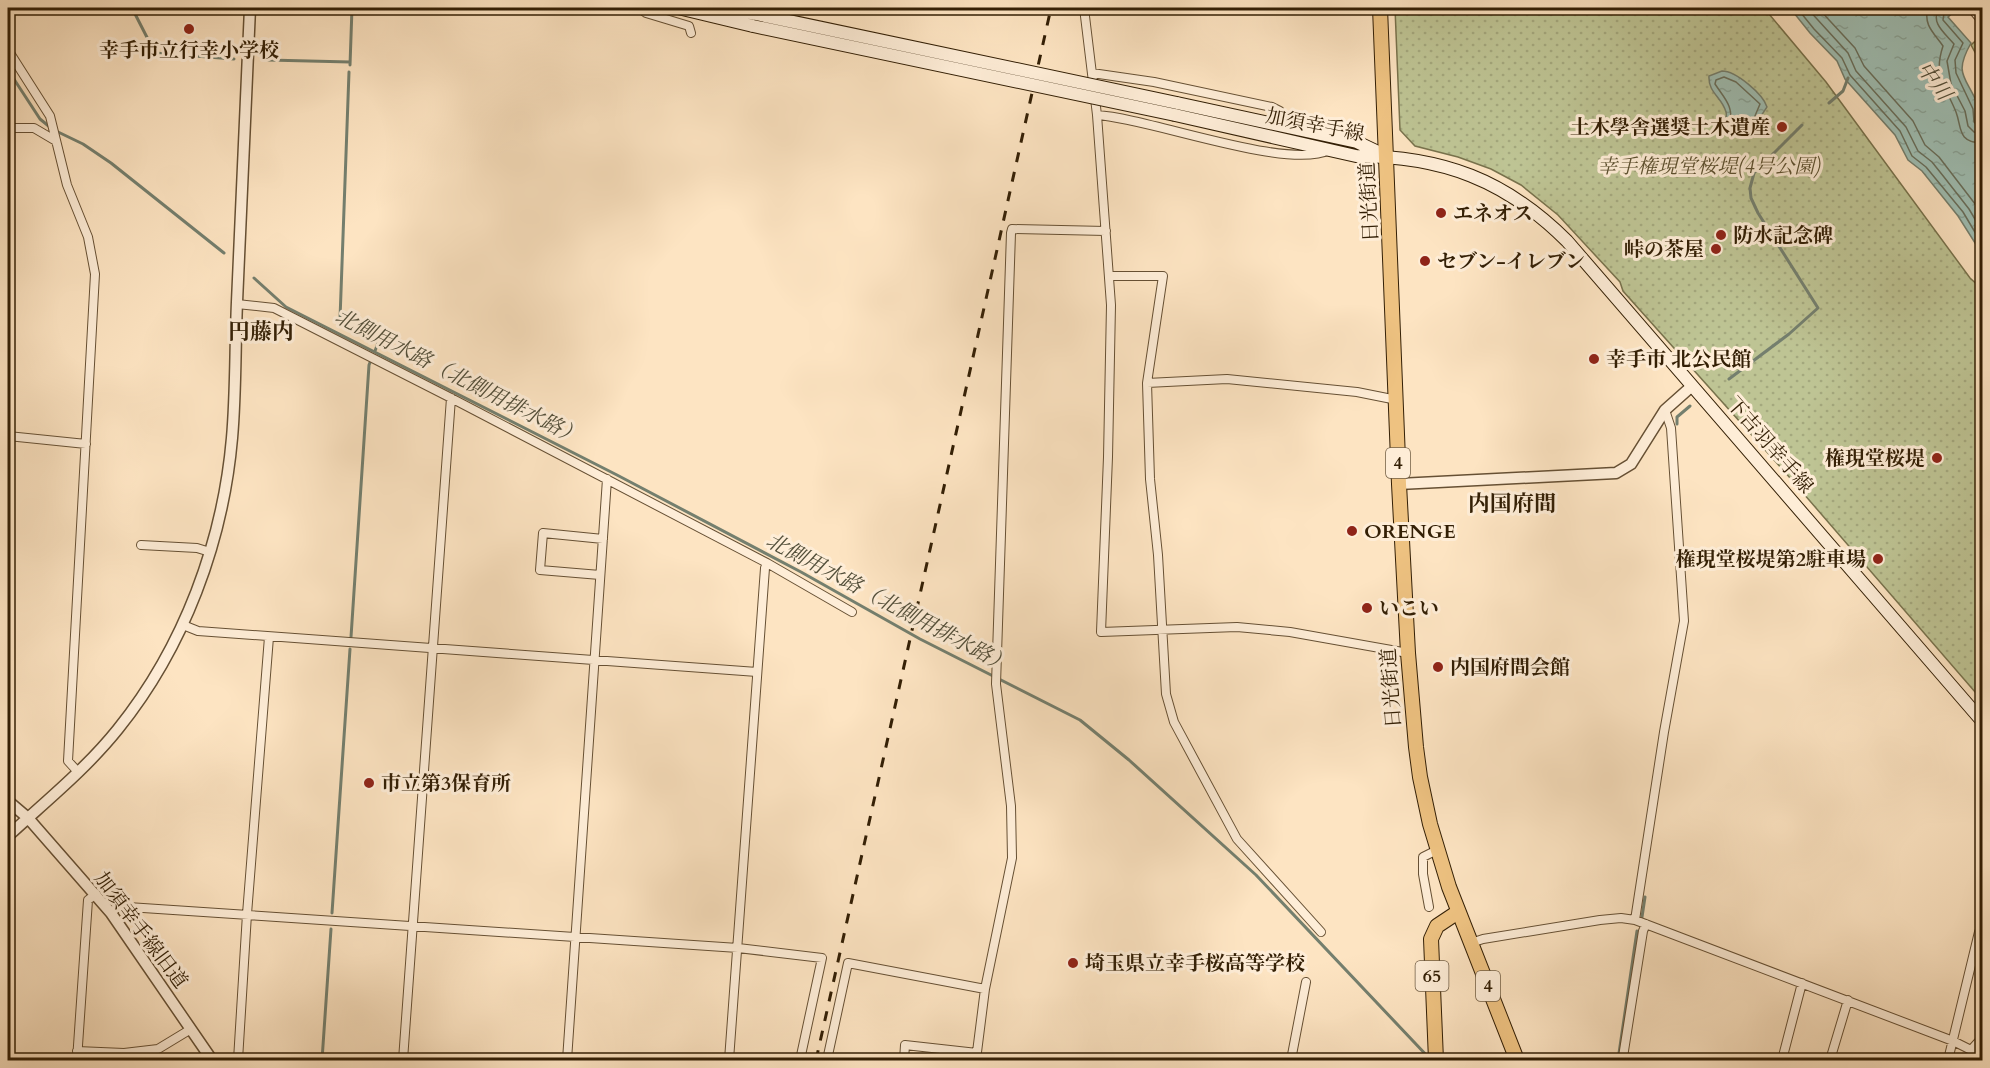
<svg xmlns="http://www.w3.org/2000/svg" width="1990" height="1068" viewBox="0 0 1990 1068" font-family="Cardo,'Noto Serif JP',serif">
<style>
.park{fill:url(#park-dots);stroke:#78724c;stroke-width:1.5}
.water{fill:url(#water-ripples);stroke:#747f6e;stroke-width:1.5}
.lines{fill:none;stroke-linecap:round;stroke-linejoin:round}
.shore{stroke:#696f5c;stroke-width:1.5}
.stream{stroke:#747f6e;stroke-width:3}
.minor-casing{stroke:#665034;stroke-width:10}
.tertiary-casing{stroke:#665034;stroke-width:13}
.secondary-casing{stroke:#331f05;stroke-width:14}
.primary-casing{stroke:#331f05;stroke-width:16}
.trunk-casing{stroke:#331f05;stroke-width:16}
.minor{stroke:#feedd7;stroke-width:8}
.tertiary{stroke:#feedd7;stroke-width:10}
.secondary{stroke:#feedd7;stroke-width:12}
.primary{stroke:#eec281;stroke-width:14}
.trunk{stroke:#eec281;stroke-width:14}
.rail{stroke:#331f05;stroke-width:3;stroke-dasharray:10 10;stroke-linecap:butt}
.secondary-bridge-casing{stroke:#331f05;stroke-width:14;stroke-linecap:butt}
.secondary-bridge{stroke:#feedd7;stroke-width:12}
.poi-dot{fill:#8f2418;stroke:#feedd7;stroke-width:2}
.labels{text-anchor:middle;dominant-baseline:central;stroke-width:6;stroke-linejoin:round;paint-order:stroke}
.shield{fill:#feedd7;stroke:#705d44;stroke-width:1.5}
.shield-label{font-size:18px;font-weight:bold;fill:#331f05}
.poi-label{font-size:20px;font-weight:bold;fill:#331f05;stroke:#feedd7;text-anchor:start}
.street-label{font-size:20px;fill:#331f05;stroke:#feedd7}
.park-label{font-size:20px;font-style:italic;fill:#5d5130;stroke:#feedd7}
.water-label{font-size:21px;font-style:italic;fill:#534f3a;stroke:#feedd7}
.quarter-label{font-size:22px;font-weight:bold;fill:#331f05;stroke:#feedd7}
</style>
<defs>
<pattern id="park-dots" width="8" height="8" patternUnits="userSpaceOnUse" patternTransform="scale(1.5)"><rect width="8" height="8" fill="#bec494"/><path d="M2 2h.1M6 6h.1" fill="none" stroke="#a4a87e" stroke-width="1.8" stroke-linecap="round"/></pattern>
<pattern id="water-ripples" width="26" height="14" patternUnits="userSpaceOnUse" patternTransform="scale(1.5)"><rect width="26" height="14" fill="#9fbfb4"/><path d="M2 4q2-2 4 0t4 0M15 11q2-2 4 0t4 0" fill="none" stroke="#89a499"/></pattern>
</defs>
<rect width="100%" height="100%" fill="#fde4c2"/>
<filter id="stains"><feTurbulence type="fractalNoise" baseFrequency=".00333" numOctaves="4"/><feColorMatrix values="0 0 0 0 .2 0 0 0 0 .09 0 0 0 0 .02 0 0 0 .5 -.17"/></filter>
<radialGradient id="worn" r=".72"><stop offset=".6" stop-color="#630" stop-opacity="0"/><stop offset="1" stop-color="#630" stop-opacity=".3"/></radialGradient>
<!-- park -->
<path class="park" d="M1395,8H1764L1826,82L1970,278L1982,289V700L1784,471L1623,291L1620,282L1558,215L1521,185L1491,169L1458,157L1415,146L1400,130Z
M1982,35V65L1971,45Z"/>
<!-- water -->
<path class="water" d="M1790,8H1921L1932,10L1935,8H1959L1948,17L1971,43C1953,75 1966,76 1978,105C1981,113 1978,121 1982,128V254L1958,216L1922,171L1908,160L1895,135L1845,79L1837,61L1810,33Z
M1722,71C1736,71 1763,94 1767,107L1759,119L1758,128L1740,136L1725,131C1723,124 1728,119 1726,112C1722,97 1708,93 1709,76Z"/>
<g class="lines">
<!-- shore -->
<path class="shore" d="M1797,8L1814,29L1842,58L1850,75L1900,131L1912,156L1926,167L1963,212L1982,244
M1807,8L1848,53L1856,71L1906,127L1918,151L1932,162L1944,177L1969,209L1982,231
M1818,8L1855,48L1864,66L1913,121L1925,145L1939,157L1982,213
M1928,8C1923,25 1934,33 1943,46C1933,76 1945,85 1956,112C1962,128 1957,142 1982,143
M1939,8C1930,23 1945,33 1954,44L1947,61L1951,84L1965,111L1968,126L1974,132L1982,134
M1950,8L1944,13L1943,20L1963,43L1955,60L1956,73L1973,109L1974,122L1978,126H1982
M1724,77L1736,82L1760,104L1752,123L1740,129L1731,126C1732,104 1727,102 1715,84L1716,80Z"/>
<!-- stream -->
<path class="stream" d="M132,8L155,53L234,59
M268,60L350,62
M350,65L352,8
M8,70L40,119L51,128
M349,72L340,319L376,340L378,343L375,351
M1829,103L1843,91L1848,78
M56,131L83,144L111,163L224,253
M254,278L286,307L617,475L801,572L920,639L1080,720L1129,760L1256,875L1431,1060
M1729,379L1789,334L1818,308L1758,213L1751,198L1750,188L1754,173L1802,125
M1677,424V417L1690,406
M351,637L369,365L371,360
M332,913L350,649
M1642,917L1645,897
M322,1060L331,929
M1618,1060L1637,931"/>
<!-- minor casing -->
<g class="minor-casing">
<path id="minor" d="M639,8L646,13L689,26L691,33
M1084,8L1097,115L1111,305L1108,457L1101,632L1237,627L1290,632L1408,653
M1971,8L1982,21
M8,50L50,116L67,185L88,237L95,274L68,761L78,772
M1092,73L1154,82L1272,107L1280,111L1292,127
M1097,115C1149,118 1288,171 1329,150
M8,128H34L56,141
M1109,276H1163L1147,383
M237,304L274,308L451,398L767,563L852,612
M8,436L86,444
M141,545L197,548L210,552
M600,575L540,570L543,533L603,539
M183,625L198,631L757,672
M1429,907L1423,874V857L1437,850
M111,913C115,907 121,907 128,907L738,948L822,958L800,1060
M1635,920L1664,732L1684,621L1671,428L1665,410
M1321,932L1237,839L1174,722L1166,694L1158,555L1150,479L1147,383L1227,379L1357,392L1397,400
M1471,943L1483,939L1600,920L1621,918L1635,920L1953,1041L1971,1050L1981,1060
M1971,1050L1982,1038
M77,1051L124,1053L158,1049L191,1029
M1623,1057L1643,931L1646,924
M77,1060L88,900L96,894
M238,1060L247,914L269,637
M403,1060L451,398
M567,1060L607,479
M729,1060L765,568L767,563
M827,1060L848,963L985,989
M904,1060L905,1045L977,1053
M976,1060L985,989L1012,858L1011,806L996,684L1011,233L1012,229L1106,231
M1291,1060L1306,982
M1782,1060L1802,983
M1830,1060L1848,1000
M1948,1060L1979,932"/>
</g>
<!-- tertiary casing -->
<g class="tertiary-casing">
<path id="tertiary" d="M1399,484L1616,473L1631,464L1665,410L1692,386
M8,801L28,818L111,913L212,1060
M8,836C45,802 86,769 118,729C184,647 223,542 232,438C236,393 235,347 237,302C242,204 245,106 250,8"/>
</g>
<!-- secondary casing -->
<g class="secondary-casing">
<path id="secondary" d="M678,8L753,26
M725,8L756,14
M1177,103L1357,142L1382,154
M1175,115L1356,156C1442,156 1506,180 1567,241L1982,721"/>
</g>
<!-- primary casing -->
<g class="primary-casing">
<path id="primary" d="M1436,1060L1431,939L1437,926L1458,912"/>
</g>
<!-- trunk casing -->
<g class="trunk-casing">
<path id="trunk" d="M1380,8L1399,484L1408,653L1416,747L1420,777L1430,824L1449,887L1517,1060"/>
</g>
<!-- minor -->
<use href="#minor" class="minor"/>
<!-- tertiary -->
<use href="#tertiary" class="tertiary"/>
<!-- secondary -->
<use href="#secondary" class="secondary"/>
<!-- primary -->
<use href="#primary" class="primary"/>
<!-- trunk -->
<use href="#trunk" class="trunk"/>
<!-- rail -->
<path class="rail" d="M816,1060L1051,8"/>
<!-- secondary-bridge casing -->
<g class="secondary-bridge-casing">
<path id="secondary-bridge" d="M756,14L1177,103
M753,26L1175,115"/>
</g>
<!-- secondary-bridge -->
<use href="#secondary-bridge" class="secondary-bridge"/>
</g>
<!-- markers -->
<g class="poi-dot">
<circle cx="189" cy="29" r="6"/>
<circle cx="1782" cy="127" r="6"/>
<circle cx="1441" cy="213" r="6"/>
<circle cx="1721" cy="235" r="6"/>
<circle cx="1716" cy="249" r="6"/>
<circle cx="1425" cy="261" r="6"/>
<circle cx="1594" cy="359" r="6"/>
<circle cx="1937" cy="458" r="6"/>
<circle cx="1352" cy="531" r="6"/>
<circle cx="1878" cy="559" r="6"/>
<circle cx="1367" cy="608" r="6"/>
<circle cx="1438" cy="667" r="6"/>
<circle cx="369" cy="783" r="6"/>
<circle cx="1073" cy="963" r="6"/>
</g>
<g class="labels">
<!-- shield labels -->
<g class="shield">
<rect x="1386" y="448" width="24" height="30" rx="4.5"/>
<rect x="1415.5" y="961" width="33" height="30" rx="4.5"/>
<rect x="1476" y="971" width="24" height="30" rx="4.5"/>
</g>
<g class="shield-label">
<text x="1398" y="463">4</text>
<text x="1432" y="976">65</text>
<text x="1488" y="986">4</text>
</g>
<!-- poi labels -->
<g class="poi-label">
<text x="189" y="50" text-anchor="middle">幸手市立行幸小学校</text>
<text x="1770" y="127" text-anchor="end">土木學舎選奨土木遺産</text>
<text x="1453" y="213">エネオス</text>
<text x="1733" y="235">防水記念碑</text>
<text x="1704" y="249" text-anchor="end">峠の茶屋</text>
<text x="1437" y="261">セブン-イレブン</text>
<text x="1606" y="359">幸手市 北公民館</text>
<text x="1925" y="458" text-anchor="end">権現堂桜堤</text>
<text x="1364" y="531">ORENGE</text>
<text x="1866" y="559" text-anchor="end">権現堂桜堤第2駐車場</text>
<text x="1379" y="608">いこい</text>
<text x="1450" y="667">内国府間会館</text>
<text x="381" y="783">市立第3保育所</text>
<text x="1085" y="963">埼玉県立幸手桜高等学校</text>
</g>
<!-- street labels -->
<g class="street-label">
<text transform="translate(1315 125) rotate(11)">加須幸手線</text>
<text transform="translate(1369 202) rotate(-93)">日光街道</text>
<text transform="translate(1770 445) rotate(49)">下吉羽幸手線</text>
<text transform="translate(1391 688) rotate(-94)">日光街道</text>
<text transform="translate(141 930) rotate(53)">加須幸手線旧道</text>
</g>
<!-- park labels -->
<g class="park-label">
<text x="1709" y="166">幸手権現堂桜堤(4号公園)</text>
</g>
<!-- water labels -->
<g class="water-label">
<text transform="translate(1934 81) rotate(53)">中川</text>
<text transform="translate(458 377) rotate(27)">北側用水路（北側用排水路）</text>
<text transform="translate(888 603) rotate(28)">北側用水路（北側用排水路）</text>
</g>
<!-- quarter labels -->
<g class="quarter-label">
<text x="261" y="332">円藤内</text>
<text x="1512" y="504">内国府間</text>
</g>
</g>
<!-- margin -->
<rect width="1990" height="1068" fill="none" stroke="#fde4c2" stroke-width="30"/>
<rect x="9" y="9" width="1972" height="1050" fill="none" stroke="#331f05" stroke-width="3"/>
<rect x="15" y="15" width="1960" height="1038" fill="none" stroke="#331f05" stroke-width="1.5"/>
<rect width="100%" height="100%" filter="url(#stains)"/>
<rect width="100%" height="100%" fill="url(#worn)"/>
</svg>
